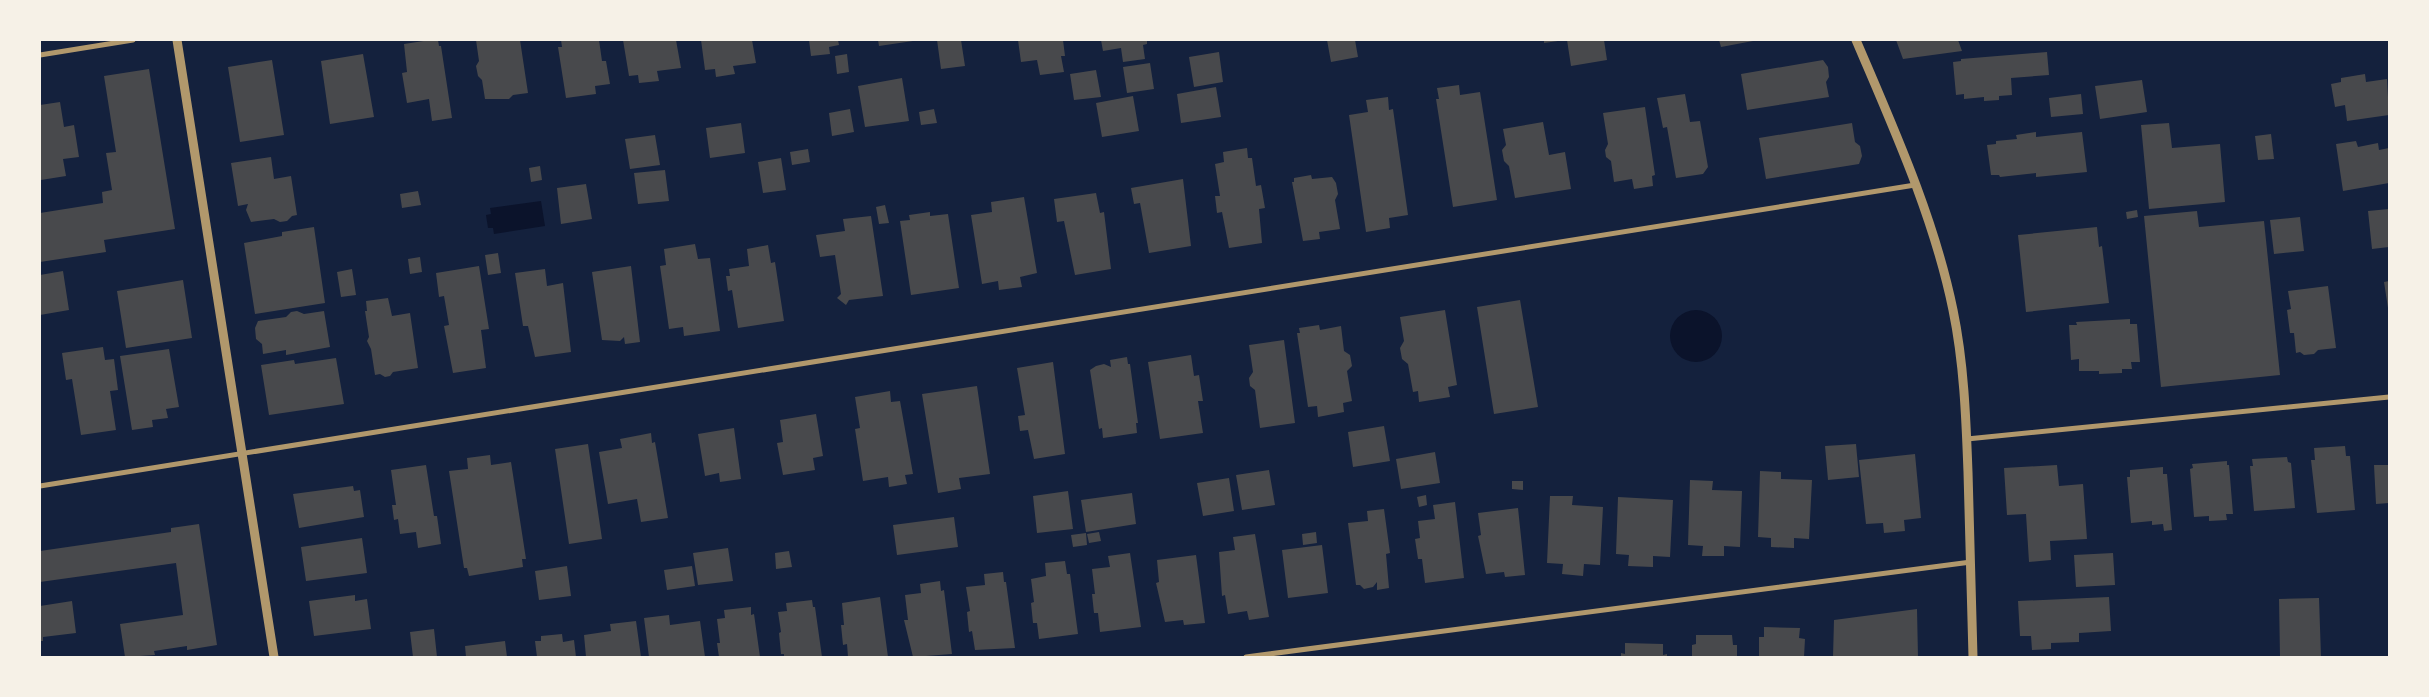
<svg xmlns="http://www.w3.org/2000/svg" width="2429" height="697" viewBox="0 0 2429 697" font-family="'Fira Sans',sans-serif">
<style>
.water{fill:#0b132b}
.building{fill:#48494c}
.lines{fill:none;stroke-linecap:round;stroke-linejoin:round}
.minor{stroke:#b1986c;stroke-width:5}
.tertiary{stroke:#b1986c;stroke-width:9}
</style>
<rect width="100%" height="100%" fill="#14213d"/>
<!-- water -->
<path class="water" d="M541,201L545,226L494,234L493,228H488L486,215L491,214L490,208Z
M1670 336a26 26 0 1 1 52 0a26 26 0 1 1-52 0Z"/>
<!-- building -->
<path class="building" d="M430,40H438L439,46H441L452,118L432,121L429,99L407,103L402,73L407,72L404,44Z
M476,40H520L528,93L513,95L509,99H485L482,80L478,76L476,66L479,61Z
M561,40H599L602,61H606L610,84L595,86L596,94L566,98L558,47H562Z
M623,40H676L681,68L657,71L659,81L639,83L638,75L629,76Z
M701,40H752L756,63L733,66L735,74L716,77L715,69L705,70Z
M809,40H838L839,45L829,47L830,54L811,56Z
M878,40H913V41L879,46Z
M937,40H961L965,66L941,69Z
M1018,40H1063L1065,56H1061L1064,72L1040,75L1037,60L1021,62Z
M1101,40H1147V44L1143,45L1145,59L1123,62L1121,48L1103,51Z
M1327,40H1355L1358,57L1331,62Z
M1544,40H1558V41L1544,43Z
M1567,40H1604L1607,60L1571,66Z
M1719,40H1752L1753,41L1721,47Z
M1896,40H1958L1962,51L1903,59Z
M1219,52L1223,82L1194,87L1189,57Z
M2047,52L2049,75L2011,78L2012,95L1999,96V100L1984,101V97L1964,99V94L1956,95L1953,62L1961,61V59Z
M363,54L374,117L330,124L321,61Z
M847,54L849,72L837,74L835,56Z
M272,60L284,135L240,142L228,67Z
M1823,60L1828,67L1829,77L1826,82L1829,97L1747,110L1741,74Z
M1150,63L1154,89L1127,93L1123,67Z
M149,69L175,229L104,240L106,252L40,262V213L103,203L102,192L112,190L106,153L116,152L104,76Z
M1096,70L1101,97L1074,100L1070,74Z
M2365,74L2366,82L2387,79L2389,115L2347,121L2345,105L2335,107L2331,84L2341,82V78Z
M902,78L909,121L865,127L858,86Z
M2142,80L2147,112L2100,119L2095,86Z
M1459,85L1460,95L1480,92L1497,200L1453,207L1436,99H1439L1437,88Z
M1216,87L1221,117L1181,123L1177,94Z
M1685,94L1690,122L1700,121L1708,167L1703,174L1676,178L1667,127L1663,128L1657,98Z
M2081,94L2083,114L2051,117L2049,98Z
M1133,96L1139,131L1102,137L1096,103Z
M1388,97L1389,110L1393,109L1408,215L1389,218L1390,228L1366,232L1349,115L1368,112L1366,100Z
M60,102L64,127L74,125L79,157L63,159L66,176L41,180L40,105Z
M1645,107L1655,175L1652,176L1653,186L1634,189L1632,179L1614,182L1611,161L1606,157L1605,150L1608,144L1603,113Z
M850,109L854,132L832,136L829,113Z
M934,109L937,123L921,125L919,112Z
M1543,122L1549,155L1565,152L1571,189L1515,198L1509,166L1504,161L1502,150L1506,145L1503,129Z
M741,123L745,153L710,158L706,128Z
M1852,123L1855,142L1860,146L1862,156L1859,164L1766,179L1759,138Z
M2169,123L2172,148L2220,144L2225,202L2149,209L2141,125Z
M2036,132V137L2082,132L2087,172L2036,177V173L2000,177L1999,175H1991L1987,145L1996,144V141L2017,139L2016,135Z
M2271,134L2274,159L2258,160L2255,136Z
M655,135L660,165L630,169L625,139Z
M2356,141L2358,147L2378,143L2379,150L2389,148V183L2343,191L2336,144Z
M1247,148L1248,158H1252L1256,186L1261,185L1265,208L1259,209L1262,243L1229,248L1222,212L1217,213L1215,196H1220L1215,164L1224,162L1223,152Z
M808,149L810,162L792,165L790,152Z
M271,157L274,179L291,176L297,215L292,216L287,221L280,222L274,219L251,222L246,210L248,204L238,206L231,163Z
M781,158L786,190L763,193L758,162Z
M540,166L542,180L531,182L529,168Z
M665,170L669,201L638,204L634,173Z
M1311,175L1312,179L1332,177L1336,183L1338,194L1335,200L1340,229L1319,232L1320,239L1303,241L1292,182H1294V178Z
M1183,179L1191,246L1149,253L1140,203L1134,204L1131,188Z
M586,184L592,219L561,224L557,188Z
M418,191L421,205L402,208L400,194Z
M1096,193L1100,213L1104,212L1111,269L1075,275L1064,221L1057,222L1054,199Z
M1024,197L1037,273L1020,277L1022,287L999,290L998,281L982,284L971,215L992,212L991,202Z
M885,205L889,223L879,224L876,207Z
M2389,209V247L2372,249L2368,211Z
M2137,210L2138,217L2127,219L2126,212Z
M2197,211L2199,227L2264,221L2280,375L2161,387L2144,216Z
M930,212V216L948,214L959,288L911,295L900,221L910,220L909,215Z
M871,216L883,296L849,300L846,305L837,298L841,294L835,255L820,257L816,235L845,231L843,219Z
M2300,217L2304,251L2274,254L2270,220Z
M314,227L325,303L255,314L244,243L282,236V232Z
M2097,227L2099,247L2102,246L2109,303L2026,312L2018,235Z
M695,244L698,259L710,258L720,331L684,336L683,327L669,329L660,266L666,265L664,249Z
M768,245L771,263L775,262L784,321L738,328L732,290L728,291L726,276H730L729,269L749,266L747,249Z
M498,253L501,273L488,275L485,255Z
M420,257L422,272L410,274L408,259Z
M479,266L489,329L481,330L486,368L453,373L444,326L449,325L444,296L439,297L436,273Z
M631,266L640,342L625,344L624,337L620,341L602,340L592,272Z
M352,269L356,295L341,297L337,272Z
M545,269L547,286L563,283L571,352L535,357L528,326H523L515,273Z
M63,271L69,310L40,315V275Z
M183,280L192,338L126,348L117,291Z
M2389,281V308H2388L2384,282Z
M2328,286L2336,348L2318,350L2314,354L2304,355L2300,352L2296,353L2294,333H2290L2287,310L2291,309L2288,291Z
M388,298L392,316L410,313L418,368L393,372L390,376L385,377L380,374L375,375L371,349L367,341L369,337L365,311H367L366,301Z
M1520,300L1538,407L1494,414L1477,307Z
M1445,310L1457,385L1448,387L1450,397L1419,402L1418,391L1413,392L1408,364L1402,359L1400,348L1404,341L1400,317Z
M297,311L304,314L324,311L330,347L286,355V350L263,354L262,344L256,339L255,328L258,321L286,317L291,312Z
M2130,319V324H2137L2140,362H2131L2132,369H2122V373L2099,374V371H2079V359L2071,360L2069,325H2077L2076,322Z
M1319,325L1320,330L1341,326L1344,351L1350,355L1352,366L1347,371L1352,401L1343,403L1344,412L1318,417L1317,406L1308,407L1297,333H1300L1299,328Z
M1284,340L1295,423L1260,428L1255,390L1250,386L1249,378L1253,372L1249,345Z
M103,347L105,360L114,359L118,390L110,391L116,430L81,435L72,379L66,380L62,353Z
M169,349L179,407L166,409L168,418L152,420L153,427L132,430L120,356Z
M1191,355L1194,376L1199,375L1203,401H1198L1203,433L1160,439L1148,362Z
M1127,357L1128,364H1130L1138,423H1136L1137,433L1103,438L1102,428L1099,429L1090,370L1096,366L1104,364L1111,367L1110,360Z
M336,358L344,404L269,415L261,365L294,360L295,364Z
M1053,362L1065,454L1034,459L1028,430L1020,431L1018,416L1025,415L1017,368Z
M977,386L990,474L959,478L961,489L938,493L922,394Z
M890,391L891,402L900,401L913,474L905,475L907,484L889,487L888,477L863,481L855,429L860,428L855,397Z
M816,414L823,456L813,458L815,470L783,475L777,443L783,442L780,420Z
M1384,426L1390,461L1353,467L1348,432Z
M734,428L741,479L720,482L719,473L705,476L698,434Z
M651,433L652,443L655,442L668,518L641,522L637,499L608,504L599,452L622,448L620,439Z
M588,444L602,539L569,544L555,449Z
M1856,444L1859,477L1828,480L1825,446Z
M2345,446L2346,456H2350L2355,510L2317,513L2311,460H2315L2314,448Z
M1435,452L1440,483L1401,489L1396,459Z
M1915,454L1921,518L1904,520L1905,531L1884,533L1883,523L1866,524L1859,460Z
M490,455L491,465L511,462L526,559H522L523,567L469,576L467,568H464L449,471L468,469L467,458Z
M2287,457L2288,462L2291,463L2295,508L2254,511L2250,466H2253L2252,459Z
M2227,461V465H2229L2233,514H2226L2227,520L2209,521V516L2194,517L2190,469L2193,468L2192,464Z
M426,465L434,516H437L441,544L418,548L416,532L400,534L398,519L394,520L392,505H396L391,470Z
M2057,465L2059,486L2083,484L2087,539L2050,541L2051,560L2029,562L2026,514L2007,515L2004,468Z
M2374,465H2389V503L2376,504Z
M2163,467V474H2167L2172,530L2164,531L2163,524L2152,525V521L2131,523L2127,477H2130V470Z
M1269,470L1275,505L1242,510L1236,475Z
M1760,471L1781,472V479L1812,480L1809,539L1794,538V548L1771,547V538L1758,537Z
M1229,478L1234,511L1203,516L1197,483Z
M1690,480L1713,481L1712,490L1742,491L1740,547L1724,546V556H1702L1703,546L1688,545Z
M1512,481H1523V490L1512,489Z
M353,486L354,491L360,490L364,517L299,528L293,494Z
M1068,491L1073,529L1037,533L1033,496Z
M1132,493L1136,524L1086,532L1081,500Z
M1426,495L1427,505L1419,507L1417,497Z
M1550,496H1573L1572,505L1603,507L1600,565L1584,564L1583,576L1562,574L1563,564L1547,563Z
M1618,497L1673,500L1670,557L1653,556V567L1628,566L1629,555L1616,554Z
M1455,502L1464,578L1425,583L1422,559H1418L1415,539L1420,538L1418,521L1435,519L1433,505Z
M1518,508L1525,575L1505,577L1504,572L1486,574L1478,536L1481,535L1478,513Z
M1384,509L1390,553L1386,554L1389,588L1377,590V582L1373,587L1364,589L1360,585H1356L1348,523L1368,521L1367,511Z
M954,517L958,547L897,555L893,525Z
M199,524L217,645L187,650V646L154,651L155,655L125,657L120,624L183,615L176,563L40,582V551L171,532V528Z
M1099,532L1101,541L1089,543L1087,534Z
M1316,532L1317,543L1303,545L1302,534Z
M1086,533L1087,545L1073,547L1071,535Z
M1255,534L1269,617L1249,620L1247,611L1228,614L1225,595L1222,596L1219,552L1235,550L1233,537Z
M362,538L367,573L306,581L301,547Z
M1322,545L1328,593L1288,598L1282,550Z
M728,548L733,581L698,585L693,553Z
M789,551L792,567L776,569L775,553Z
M1130,553L1141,627L1100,632L1098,613H1094L1092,594H1095L1092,569L1110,567L1108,556Z
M2113,553L2115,585L2076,587L2074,555Z
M1196,555L1205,623L1184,625L1183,620L1165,622L1156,583L1159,582L1157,560Z
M1065,561L1067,574H1070L1078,634L1039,639L1037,623H1033L1031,603L1034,602L1031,579L1046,576L1045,563Z
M567,566L571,596L539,600L535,571Z
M692,566L695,586L667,590L664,570Z
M1003,572L1004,582H1006L1015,648L975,650L972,631L969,632L967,612L970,611L966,587L985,585L984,574Z
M940,581L941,591L944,590L952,654L913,657L904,620H908L905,595L921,593L920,584Z
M355,595V601L367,599L371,629L314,636L309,601Z
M880,597L888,657H848L847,644L843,645L841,625H844L842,603Z
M2109,597L2111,631L2079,633V642L2051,643V649L2032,650L2031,636H2020L2018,601Z
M2319,598L2321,657H2280L2279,599Z
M812,600L813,607H815L822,657H784V654H781L779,633L781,632L778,612L787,611L786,603Z
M72,601L76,633L43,637V641H40V606Z
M751,607V615L754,614L760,657H719L717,643H720L717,619L725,618L724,610Z
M1917,609L1918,657H1833L1834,620Z
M669,615L670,625L700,621L705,657H649L644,618Z
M636,621L641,657H586L584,635L611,631L610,624Z
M1764,627L1800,628L1799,638L1805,639L1804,657H1759V637H1764Z
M434,629L437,657H413L410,632Z
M562,634L563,642L574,640L576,657H537L535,641H541V636Z
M1696,635H1732L1733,645H1737V657H1692V645L1696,644Z
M505,641L507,657H466L465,646Z
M1625,643L1663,644V655L1667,654V657H1621V653L1625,654Z"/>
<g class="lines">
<!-- minor -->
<path class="minor" d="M40,55L133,40
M1967,439L2389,397
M40,486L1915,185
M1246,657L1971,562"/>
<!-- tertiary -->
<path class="tertiary" d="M177,40L274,657
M1856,40C1893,127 1934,217 1953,310C1964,363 1966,418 1968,472C1970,534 1971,595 1973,657"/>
</g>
<!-- border -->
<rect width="2429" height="697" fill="none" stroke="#f6f1e7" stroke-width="82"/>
</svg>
